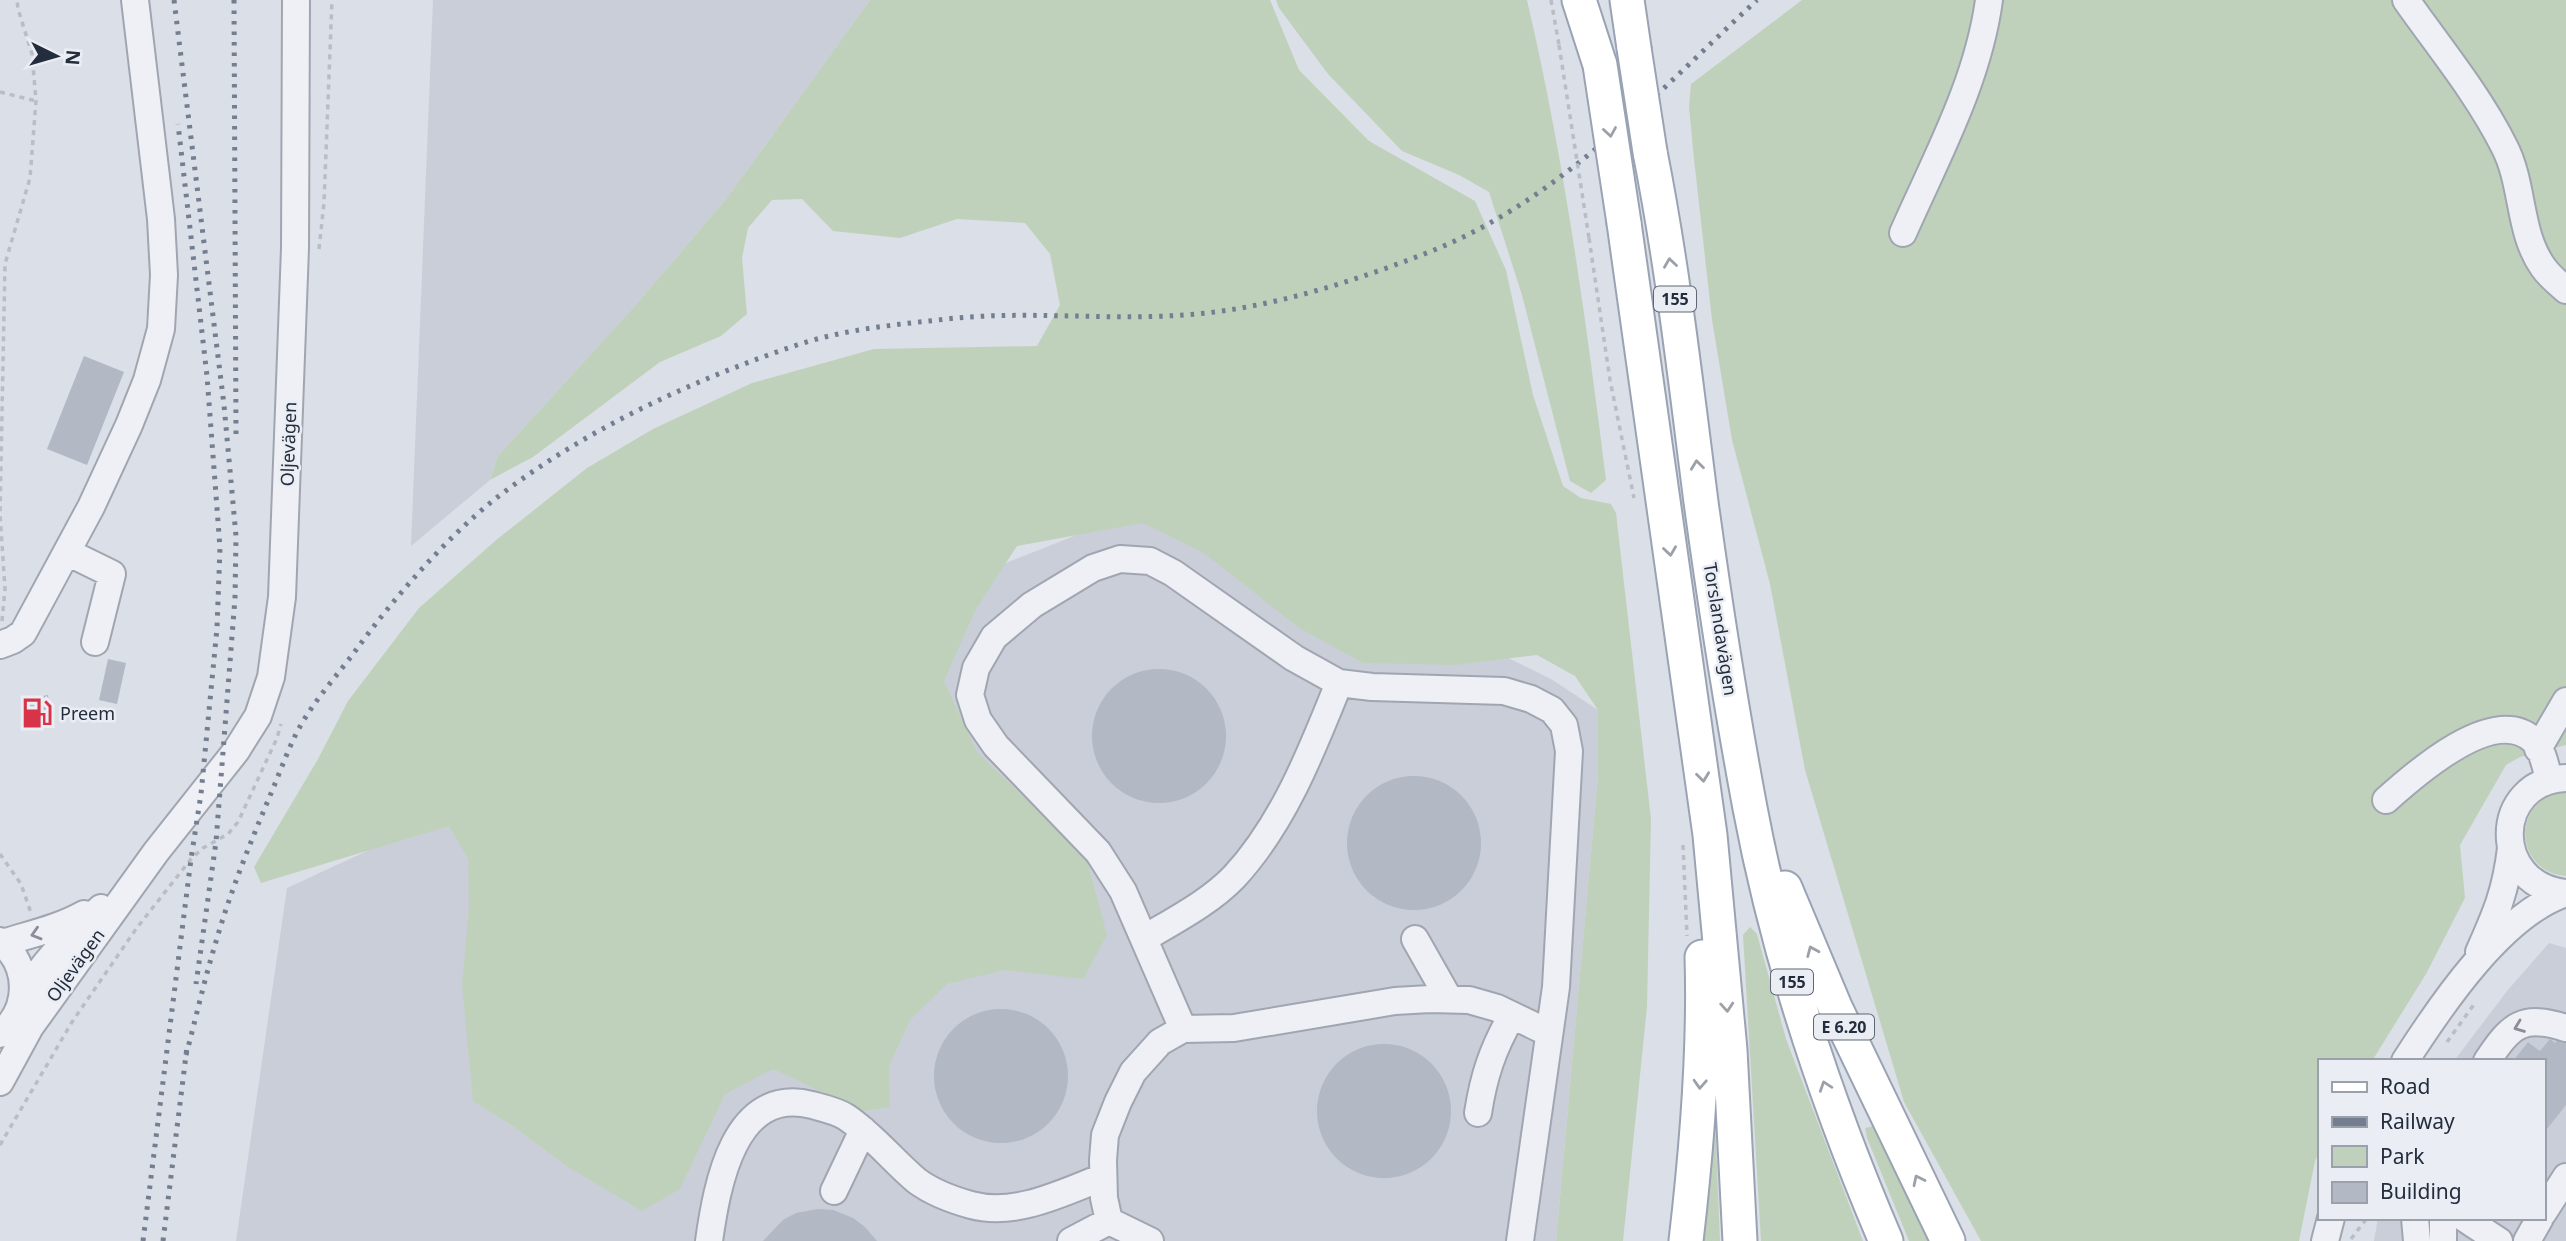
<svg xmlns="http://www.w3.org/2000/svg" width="2566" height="1241" viewBox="0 0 2566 1241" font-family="'Noto Sans',sans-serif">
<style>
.built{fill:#c9ced9}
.green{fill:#c0d1bb}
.building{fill:#b2b8c4}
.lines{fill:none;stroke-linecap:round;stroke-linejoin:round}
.minor-casing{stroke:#a0a6b1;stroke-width:30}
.major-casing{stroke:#99a3b3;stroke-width:37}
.path{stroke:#b9bdc5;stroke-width:3.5;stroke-dasharray:5 5;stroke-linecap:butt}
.minor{stroke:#eef0f5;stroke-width:26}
.major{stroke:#fff;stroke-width:33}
.rail{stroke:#737e91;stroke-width:5;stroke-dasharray:3.5 7;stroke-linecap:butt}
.major-bridge-casing{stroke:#99a3b3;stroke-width:37;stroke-linecap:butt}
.path-bridge{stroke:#b9bdc5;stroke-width:3.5;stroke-dasharray:5 5;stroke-linecap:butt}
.major-bridge{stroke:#fff;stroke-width:33}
.oneway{stroke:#9ca0a8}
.oneway2{stroke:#898e99}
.labels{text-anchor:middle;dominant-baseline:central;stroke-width:5;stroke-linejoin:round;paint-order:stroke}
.shield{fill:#eaeef4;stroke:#5f6774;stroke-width:2}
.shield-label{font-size:16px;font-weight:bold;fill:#242d3d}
.street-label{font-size:18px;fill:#242d3d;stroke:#eaeef4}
.poi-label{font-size:18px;fill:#242d3d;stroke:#eaeef4;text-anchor:start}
</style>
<rect width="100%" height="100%" fill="#dbdfe7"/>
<!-- built -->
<path class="built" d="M433,0H870L727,198L632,309L498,456L490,480L411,546Z
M1142,509L1449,629L1551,679L1598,710V775L1556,1241H236L287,888L883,612Z
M2549,943L2566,948V1038L2540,1051L2528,1042L2513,1061H2454L2507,991Z
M2566,1105V1241H2374L2378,1218H2543V1131Z"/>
<!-- green -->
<path class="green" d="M870,0H1270L1299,70L1369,141L1475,201L1506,270L1533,395L1563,486L1581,498L1611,504L1616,513L1651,819L1647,1007L1623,1241H1556L1598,775V710L1575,676L1537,655L1455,665L1363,663L1299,628L1204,553L1143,523L1017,546L976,609L944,681L977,752L1086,857L1107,935L1083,979L1005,970L947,984L910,1020L889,1066L890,1107L863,1111L773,1069L725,1094L680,1189L642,1211L568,1167L510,1124L473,1101L462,985L469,909L468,859L449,826L261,883L254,867L318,759L348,701L419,608L495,541L587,468L653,429L752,383L874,349L1037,346L1060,305L1050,254L1025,223L957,219L900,238L833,231L802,199L772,200L748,228L742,258L747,314L721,336L660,362L533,457L490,480L498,456L632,309L727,198Z
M1276,0H1527C1564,158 1586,319 1606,480L1591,493L1570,481L1522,295L1489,192L1459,175L1402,151L1328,74L1279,8Z
M1802,0H2566V745L2520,757L2506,765L2460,845L2465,898L2426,974L2372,1061H2319V1153L2315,1161L2299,1241H1981L1904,1102L1805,770L1770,584L1732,440L1712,320L1694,159L1689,107L1691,84Z
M2561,792H2566V876C2515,872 2510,803 2561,792Z
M1750,927L1757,934L1786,1039L1863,1241H1761L1743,935Z
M1714,1092L1720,1241H1697Z
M1874,1126L1880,1131L1934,1241H1909L1867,1138L1865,1128Z"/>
<!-- building -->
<path class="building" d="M84,356L124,372L87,465L47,449Z
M108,659L126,663L117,704L99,700Z
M1092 736a67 67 0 1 1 134 0a67 67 0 1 1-134 0Z
M48,695L52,726L27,729L24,699Z
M1347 843a67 67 0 1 1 134 0a67 67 0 1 1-134 0Z
M934 1076a67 67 0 1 1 134 0a67 67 0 1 1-134 0Z
M2562,1035L2566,1038V1105L2543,1134V1061H2513L2528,1042L2540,1051L2550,1039L2555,1043Z
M1317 1111a67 67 0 1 1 134 0a67 67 0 1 1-134 0Z
M818,1209L833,1210L853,1218L865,1227L877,1241H763L783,1220L796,1213Z"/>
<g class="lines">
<!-- minor casing -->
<g class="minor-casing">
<path id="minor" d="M2406,0C2439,47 2478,94 2504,146C2524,184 2518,232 2543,267C2549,276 2558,283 2566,290
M1903,233C1936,158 1978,82 1989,0
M67,552L112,574L95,642
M0,645L13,640L23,633L91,507L129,425L147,380L161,329L164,275L161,219L135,0
M2538,749L2566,701
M2566,778C2492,781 2490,885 2566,893
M2386,800C2415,774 2494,704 2533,740C2543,749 2546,768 2549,780
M1145,938C1175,920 1210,902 1234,877C1284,823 1312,750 1339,683
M1415,939L1449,999
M0,941C30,965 31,1009 0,1034
M3,943C31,934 59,928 84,914
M2479,952C2496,914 2506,891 2511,848
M23,998C42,961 71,936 101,908
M1183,1029L1123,891L1098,852L996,746L978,720L970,695L976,668L994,637L1032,605L1093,568L1120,559L1150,561L1173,573L1294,658L1339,683L1372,687L1504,691L1531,699L1552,710L1564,725L1569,751L1556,987L1520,1241
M2405,1061C2441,1005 2502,914 2566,893
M2487,1061C2511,1025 2522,1014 2566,1028
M0,1082L30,1027L156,852L236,751L258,716L271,677L282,597L295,248L296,0
M1478,1113C1484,1074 1493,1049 1512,1015
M834,1191L863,1130
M2543,1213L2566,1177
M2415,1218L2417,1241
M2464,1218L2499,1241
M709,1241C717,1185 734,1085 812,1105C823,1108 837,1111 846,1117C873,1135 893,1161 917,1181C932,1192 953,1200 971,1205C1015,1217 1062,1193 1103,1177
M1071,1241L1109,1221
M1150,1241L1109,1221L1104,1198L1103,1160L1105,1135L1118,1102L1133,1072L1160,1042L1183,1029L1234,1028L1395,1001L1430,999L1469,1000L1497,1008L1549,1033
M2325,1241L2331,1218
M2443,1241V1218
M2527,1241L2540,1218"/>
</g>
<!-- major casing -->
<g class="major-casing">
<path id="major" d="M1579,0L1600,65
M1627,0L1634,48
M1650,152C1673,268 1686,385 1701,502C1715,604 1731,707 1750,808C1778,957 1826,1101 1886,1241
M1624,223L1710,835L1730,1050L1740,1241
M1785,888L1835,1007L1948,1241
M1686,1241C1697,1147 1705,1052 1702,957"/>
</g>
<!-- path -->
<path class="path" d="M1551,0L1559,45
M0,92L36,101
M1589,238L1610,380L1634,498
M319,249L324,203L332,0
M2,621L5,589L0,514L5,264L30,178L36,101L32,54L18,9L17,0
M1683,845L1687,936
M0,854L21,884L31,913
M2447,1042L2475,1003
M0,1145L72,1022L136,929L191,859L203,848L228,834L238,822L277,738L281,724
M2351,1239L2367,1218"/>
<!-- minor -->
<use href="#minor" class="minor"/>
<!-- major -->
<use href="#major" class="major"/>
<!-- rail -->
<path class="rail" d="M174,0L224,405L236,536L235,598L216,842L196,984
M234,0L236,434
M186,1055C196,1018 204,981 215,945C230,892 251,841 272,791C280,772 287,752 296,734C311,704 336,677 356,650C393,599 446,538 495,499C584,430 690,381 797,345C842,330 891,325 938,320C1024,309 1110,322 1196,314C1273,307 1352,282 1424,254C1558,203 1654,95 1757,0
M143,1241L191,859L201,794L217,628L220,548L207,376L178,124
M163,1241L187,1047"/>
<!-- major-bridge casing -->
<g class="major-bridge-casing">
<path id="major-bridge" d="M1634,48L1650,152
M1600,65L1624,223"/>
</g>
<!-- path-bridge -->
<path class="path-bridge" d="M1559,45L1589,238"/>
<!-- major-bridge -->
<use href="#major-bridge" class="major-bridge"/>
</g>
<!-- one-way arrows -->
<defs><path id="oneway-chevron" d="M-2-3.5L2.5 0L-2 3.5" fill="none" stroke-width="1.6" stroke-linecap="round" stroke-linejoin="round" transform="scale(1.75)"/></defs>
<g class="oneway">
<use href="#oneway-chevron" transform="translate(1610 132) rotate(81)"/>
<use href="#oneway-chevron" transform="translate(1670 263) rotate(-98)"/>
<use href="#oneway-chevron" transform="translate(1697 465) rotate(-97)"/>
<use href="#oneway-chevron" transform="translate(1670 551) rotate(82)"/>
<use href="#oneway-chevron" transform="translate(1703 777) rotate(83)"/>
<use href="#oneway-chevron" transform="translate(1812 951) rotate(-113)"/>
<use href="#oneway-chevron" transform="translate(1727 1007) rotate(86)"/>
<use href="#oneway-chevron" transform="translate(1700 1084) rotate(93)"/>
<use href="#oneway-chevron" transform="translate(1825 1086) rotate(-109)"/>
<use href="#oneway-chevron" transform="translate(1918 1180) rotate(-116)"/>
</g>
<g class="oneway2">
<use href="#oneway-chevron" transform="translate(36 934) rotate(163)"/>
<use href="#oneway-chevron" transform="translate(2519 1027) rotate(159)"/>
</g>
<!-- icons -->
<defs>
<g id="fuel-bare" transform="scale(2.415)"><path d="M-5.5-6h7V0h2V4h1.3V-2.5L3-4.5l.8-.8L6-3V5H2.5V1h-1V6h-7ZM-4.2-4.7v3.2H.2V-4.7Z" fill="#d73449" stroke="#eaeef4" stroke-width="2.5" paint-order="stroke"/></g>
</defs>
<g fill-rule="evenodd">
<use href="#fuel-bare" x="37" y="713"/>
</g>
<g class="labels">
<!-- shield labels -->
<g class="shield">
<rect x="1654" y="286.5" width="42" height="25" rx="5"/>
<rect x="1771" y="969.5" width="42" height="25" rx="5"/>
<rect x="1814" y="1014.5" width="60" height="25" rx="5"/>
</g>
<g class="shield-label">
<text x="1675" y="299">155</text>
<text x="1792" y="982">155</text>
<text x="1844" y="1027">E 6.20</text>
</g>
<!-- street labels -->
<g class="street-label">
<text transform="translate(288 444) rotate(-88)">Oljevägen</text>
<text transform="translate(1721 629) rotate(81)">Torslandavägen</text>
<text transform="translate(75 965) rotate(-54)">Oljevägen</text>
</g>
<!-- poi labels -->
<g class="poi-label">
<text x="60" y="713">Preem</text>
</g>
</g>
<!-- legend -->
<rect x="2318" y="1059" width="228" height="161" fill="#eaeef4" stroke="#9ba1ab" stroke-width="2"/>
<rect x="2332" y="1082" width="35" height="10" fill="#ffffff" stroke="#9ba1ab" stroke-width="2"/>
<text x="2380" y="1094" font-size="21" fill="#242d3d">Road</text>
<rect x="2332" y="1117" width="35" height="10" fill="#737e91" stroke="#9ba1ab" stroke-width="2"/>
<text x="2380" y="1129" font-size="21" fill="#242d3d">Railway</text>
<rect x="2332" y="1146" width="35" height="21" fill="#c0d1bb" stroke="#9ba1ab" stroke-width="2"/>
<text x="2380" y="1164" font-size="21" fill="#242d3d">Park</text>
<rect x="2332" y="1182" width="35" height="21" fill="#b2b8c4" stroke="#9ba1ab" stroke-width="2"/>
<text x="2380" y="1199" font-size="21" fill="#242d3d">Building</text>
<!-- north arrow -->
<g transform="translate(56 56) rotate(95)" stroke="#eaeef4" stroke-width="5" paint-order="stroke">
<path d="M0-5L12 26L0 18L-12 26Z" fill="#242d3d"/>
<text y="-10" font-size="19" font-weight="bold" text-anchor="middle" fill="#242d3d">N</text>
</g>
</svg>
